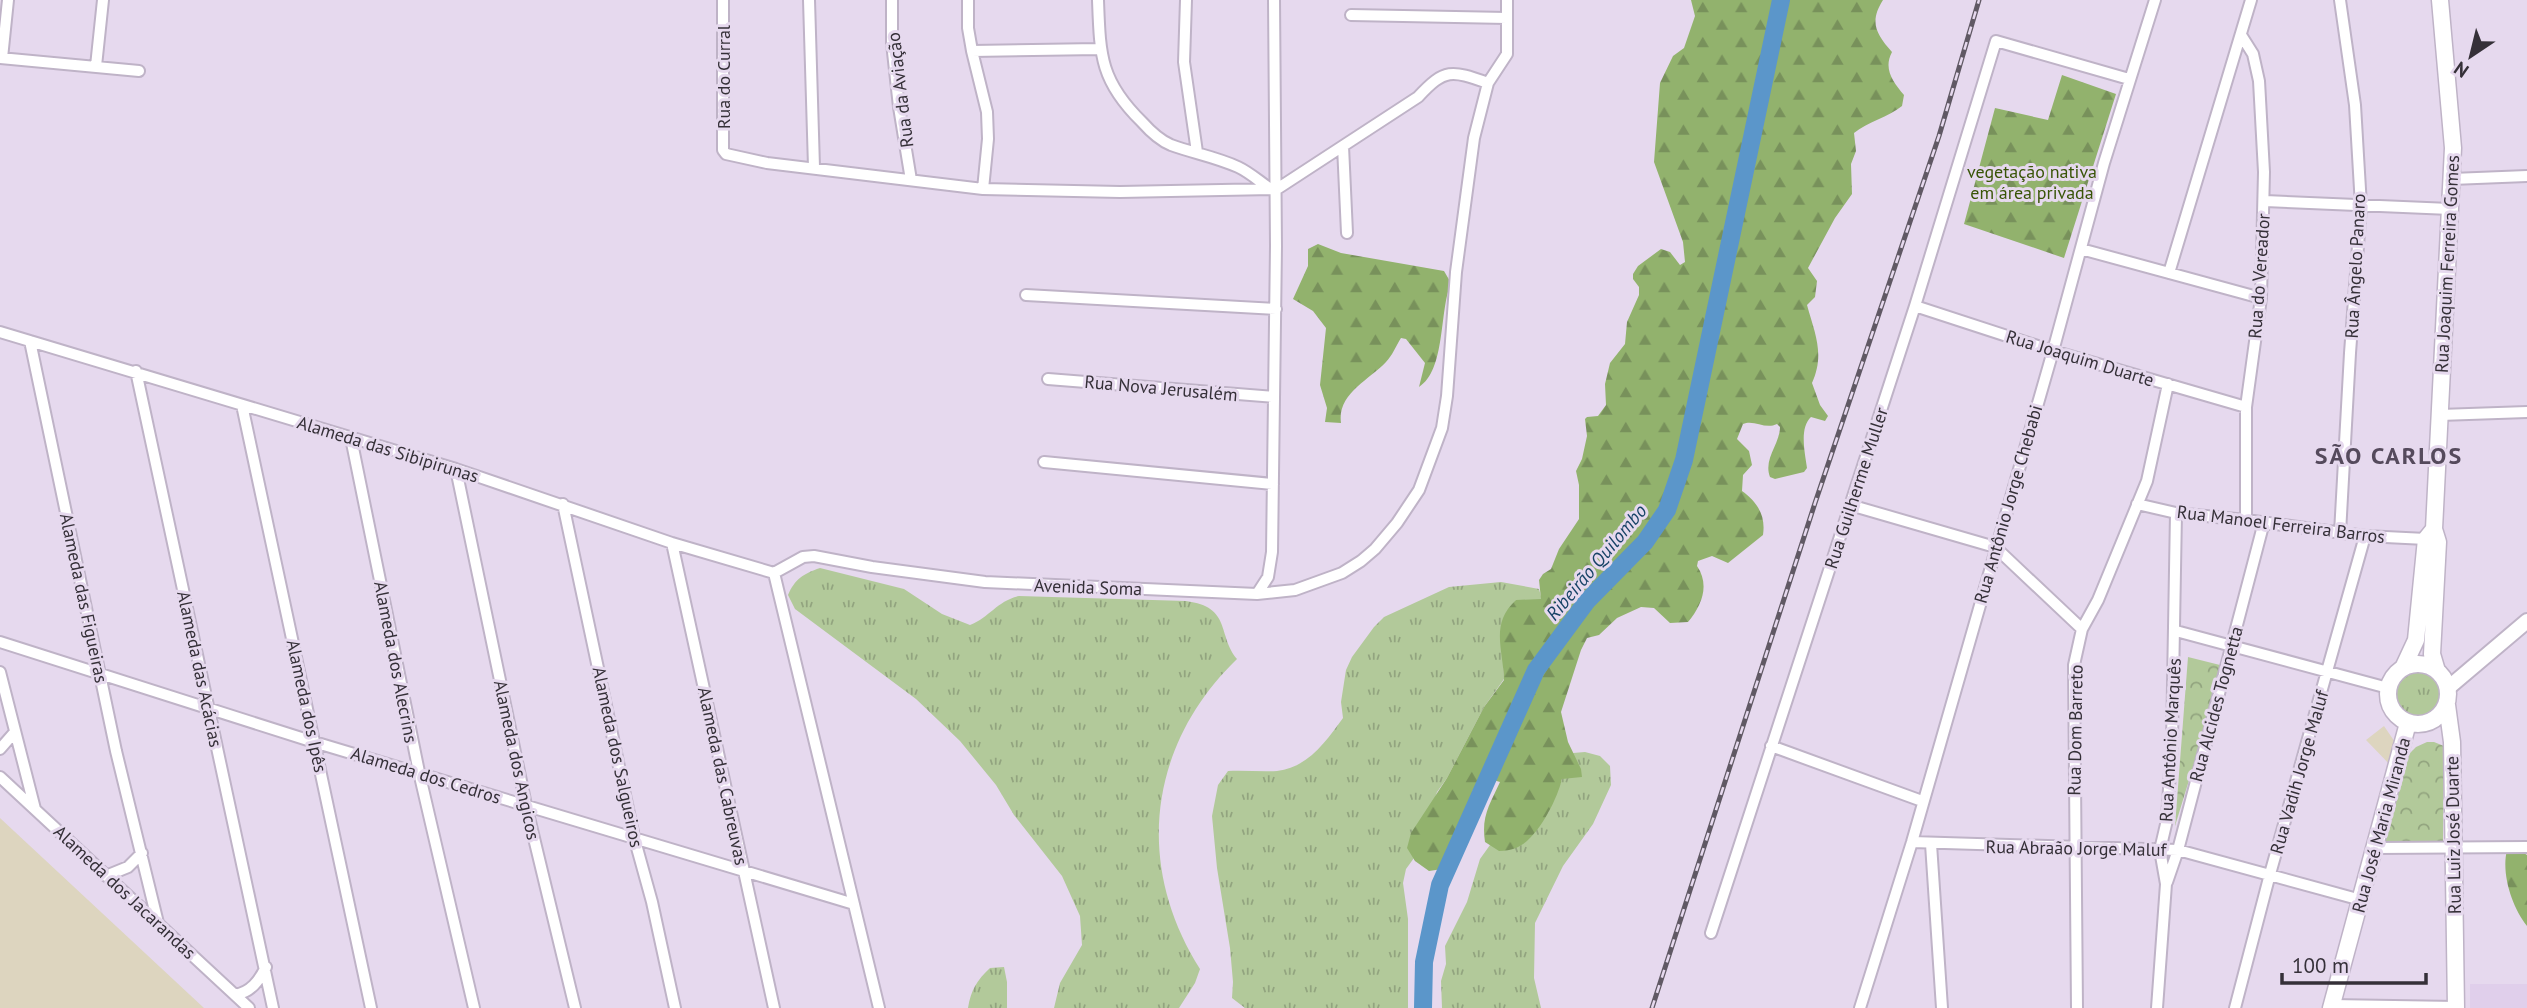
<svg xmlns="http://www.w3.org/2000/svg" width="2527" height="1008" viewBox="0 0 2527 1008" font-family="'PT Sans',sans-serif">
<style>
.industrial{fill:#ddd5bf}
.built{fill:#e0cfeb}
.grass{fill:url(#grass-tufts)}
.forest{fill:url(#forest-firs)}
.park{fill:url(#park-crowns)}
.lines{fill:none;stroke-linecap:round;stroke-linejoin:round}
.river{stroke:#5b96ca;stroke-width:18}
.minor-casing{stroke:#bfb3c7;stroke-width:14}
.tertiary-casing{stroke:#bfb3c7;stroke-width:18}
.secondary-casing{stroke:#bfb3c7;stroke-width:19}
.minor{stroke:#fff;stroke-width:10}
.tertiary{stroke:#fff;stroke-width:14}
.secondary{stroke:#fff;stroke-width:16}
.rail-casing{stroke:#605964;stroke-width:5}
.rail{stroke:#e6d9ee;stroke-width:2.5;stroke-dasharray:8;stroke-linecap:butt}
.labels{text-anchor:middle;dominant-baseline:central;stroke-width:6;stroke-linejoin:round;paint-order:stroke}
.street-label{font-size:18px;fill:#353038;stroke:#e6d9ee}
.park-label{font-size:18px;fill:#385406;stroke:#e6d9ee}
.water-label{font-size:19px;font-style:italic;fill:#174366;stroke:#e6d9ee}
.district-label{font-size:24px;font-weight:bold;letter-spacing:2px;fill:#554a5c;stroke:#e6d9ee}
</style>
<defs>
<pattern id="grass-tufts" width="24" height="20" patternUnits="userSpaceOnUse" patternTransform="scale(1.75)"><rect width="24" height="20" fill="#b2c99a"/><path d="M3 7l-1-3M5 7V3M7 7l1-3M15 17l-1-3M17 17v-4M19 17l1-3" fill="none" stroke="#92a47f"/></pattern>
<pattern id="forest-firs" width="22" height="20" patternUnits="userSpaceOnUse" patternTransform="scale(1.75)"><rect width="22" height="20" fill="#92b26d"/><path d="M5 1l3.5 6h-7zM16 11l3.5 6h-7z" fill="#78915b"/></pattern>
<pattern id="park-crowns" width="20" height="18" patternUnits="userSpaceOnUse" patternTransform="scale(1.75)"><rect width="20" height="18" fill="#b2c99a"/><path d="M2 6a3 3 0 1 1 6 0M12 15a3 3 0 1 1 6 0" fill="none" stroke="#92a47f"/></pattern>
</defs>
<rect width="100%" height="100%" fill="#e6d9ee"/>
<!-- industrial -->
<path class="industrial" d="M2384,726L2397,745L2394,769L2366,740Z
M0,818L204,1008H0Z"/>
<!-- built -->
<path class="built" d="M2470,984H2527V1008H2470Z"/>
<!-- grass -->
<path class="grass" d="M820,568L904,589L942,614L970,625C990,617 997,601 1019,596L1186,601C1232,607 1217,635 1237,659C1148,745 1134,865 1200,969L1195,983L1179,1008H1054L1060,983L1082,945L1080,916L1062,876L1014,815L996,785L960,741L916,699L795,609L788,595C795,579 803,574 820,568Z
M1501,582L1539,589L1542,600H1516L1503,661L1504,679L1484,707L1447,778L1437,792L1414,858L1406,869L1403,883L1408,919V1008H1245L1232,998L1233,982L1230,948L1217,868L1212,816L1218,785L1228,771C1244,770 1261,772 1277,771C1309,767 1326,741 1343,718L1341,702L1346,670L1352,657L1374,627L1384,617L1449,587Z
M2394 694a23 23 0 1 1 46 0a23 23 0 1 1-46 0Z
M1585,752L1600,756L1610,766L1611,785L1593,824L1563,866L1535,923L1534,978L1541,1008H1442L1441,981L1446,964L1445,946L1467,902L1480,859L1490,845L1548,813L1573,753Z
M1004,967L1007,982V1008H968C971,990 977,980 990,968Z"/>
<!-- forest -->
<path class="forest" d="M1691,0H1883C1869,22 1876,34 1892,52C1883,69 1893,82 1904,95L1902,106C1889,117 1867,122 1854,133L1856,151L1851,164L1852,194L1835,218L1808,268L1817,281L1815,297L1807,305C1815,334 1825,354 1812,383L1820,405L1828,416L1825,421L1811,417C1799,428 1805,453 1807,468L1804,472L1775,479L1770,477C1763,459 1780,444 1780,427L1777,424C1765,430 1754,419 1743,424L1737,439L1749,451L1752,465L1743,475L1742,491C1757,502 1766,515 1763,535L1728,563L1712,556L1698,561L1697,566C1710,585 1702,605 1688,622L1670,623L1654,608L1641,607L1617,618L1599,635L1587,638L1581,650L1561,712L1568,742L1581,769L1582,777L1562,779C1557,800 1537,840 1516,848C1511,850 1505,851 1499,851L1485,842C1481,816 1490,804 1500,782L1483,777L1473,790L1460,837L1449,868L1429,871L1415,861L1407,848L1411,833L1447,778L1484,707L1504,680C1503,648 1490,624 1516,600L1541,599L1539,580L1543,574L1551,569L1559,549L1579,519V485L1576,471L1582,459L1587,436L1585,419L1587,417L1598,416L1606,405L1605,384L1610,363L1625,344L1627,322L1639,295V287L1633,279V274L1638,266L1661,249L1670,252L1680,265L1685,262L1683,242L1654,162L1660,83L1673,56L1684,48L1695,16Z
M2062,75L2116,94L2064,258L1964,224L1995,108L2048,120Z
M1318,244L1341,253L1444,271L1451,283C1439,311 1446,370 1419,387L1425,363L1406,339L1401,338C1396,346 1392,356 1386,362C1369,380 1337,394 1341,423L1325,422L1327,408L1320,385L1326,328L1313,311L1293,299L1308,266V249Z
M2515,848L2527,855V926C2512,907 2501,874 2507,850Z"/>
<!-- park -->
<path class="park" d="M2188,657L2224,666L2175,826Z
M2427,742H2434L2444,746L2443,841L2385,843L2407,756L2416,747Z"/>
<g class="lines">
<!-- river -->
<path class="river" d="M1423,1008L1424,962L1440,885L1536,670L1587,601L1645,542L1667,510L1684,460L1781,0"/>
<!-- minor casing -->
<g class="minor-casing">
<path id="minor" d="M723,0V150L726,154L767,163L983,189L1120,192L1277,189L1418,97C1445,68 1451,70 1488,83
M809,0L814,167
M892,0V43L899,107L911,180
M968,0V28L972,51L987,112L988,139L983,189
M1098,0C1100,55 1100,81 1142,122C1150,131 1159,140 1171,145C1193,153 1216,157 1238,167C1249,172 1259,181 1269,188
M1186,0L1184,62L1197,152
M1351,15L1507,18
M2241,35L2253,54L2259,81L2264,172L2261,298L2246,407V520
M972,51L1099,49
M0,58L139,71
M2,58L8,0
M96,66L103,0
M1343,146L1347,233
M2452,179L2527,176
M2265,201L2450,209
M2081,249L2261,298
M2169,273L2251,0
M1026,295L1276,309
M1915,306L2053,351L2246,407
M0,332L456,469L672,543L774,573
M30,341L116,751L158,923
M136,371L273,1008
M1048,379L1274,397
M242,405L371,1008
M2440,415L2527,412
M351,438L419,772L474,1008
M1044,462L1273,484
M456,469L526,805L575,1008
M563,504L634,837L652,902L675,1008
M2137,504L2176,513L2246,520L2365,536L2426,539
M1850,505L1995,547L2082,629
M2340,533L2350,353L2361,206L2355,105L2340,0
M672,543L774,1008
M774,573L803,557L814,556L872,567L985,582L1257,594L1295,590L1342,573L1361,561L1375,549L1397,523L1419,490L1442,428L1447,396L1456,272L1474,138L1488,83L1507,54V0
M774,573L879,1008
M1257,594L1268,577L1272,552L1276,246L1274,0
M2176,631L2388,688
M0,642L314,742L854,904
M0,672L35,809
M1771,746L1922,801
M0,749L14,733
M0,777L249,1008
M1912,842L2178,850L2361,900
M1931,844L1942,1008
M2376,848L2527,847
M106,876L128,867L142,853
M2167,882L2178,850L2264,522
M1711,933L1915,306L1996,41L2129,79
M235,995C251,992 259,981 266,967
M2331,1005L2456,1007
M1860,1008L1912,842L2053,351L2104,163L2155,0
M2077,1008L2074,665L2082,629L2098,600L2147,481L2168,384
M2157,1008L2166,884L2160,850L2167,820L2172,741L2176,513
M2235,1008L2270,874L2365,536"/>
</g>
<!-- tertiary casing -->
<g class="tertiary-casing">
<path id="tertiary" d="M2448,688L2527,621"/>
</g>
<!-- secondary casing -->
<g class="secondary-casing">
<path id="secondary" d="M2388 694a30 30 0 1 1 60 0a30 30 0 1 1-60 0Z
M2403,668L2416,640L2426,539L2434,529
M2437,671L2432,654L2438,542L2434,529L2453,148L2440,0
M2447,705L2452,742L2456,1008
M2331,1008L2408,723"/>
</g>
<!-- minor -->
<use href="#minor" class="minor"/>
<!-- tertiary -->
<use href="#tertiary" class="tertiary"/>
<!-- secondary -->
<use href="#secondary" class="secondary"/>
<!-- rail casing -->
<g class="rail-casing">
<path id="rail" d="M1652,1008L1815,503L1939,136L1979,0"/>
</g>
<!-- rail -->
<use href="#rail" class="rail"/>
</g>
<g class="labels">
<!-- street labels -->
<g class="street-label">
<text transform="translate(723 77) rotate(-90)">Rua do Curral</text>
<text transform="translate(900 90) rotate(-97)">Rua da Aviação</text>
<text transform="translate(2447 264) rotate(-87)">Rua Joaquim Ferreira Gomes</text>
<text transform="translate(2355 266) rotate(-87)">Rua Ângelo Panaro</text>
<text transform="translate(2259 276) rotate(-86)">Rua do Vereador</text>
<text transform="translate(2080 358) rotate(17)">Rua Joaquim Duarte</text>
<text transform="translate(1161 388) rotate(5)">Rua Nova Jerusalém</text>
<text transform="translate(388 449) rotate(17)">Alameda das Sibipirunas</text>
<text transform="translate(1856 488) rotate(-72)">Rua Guilherme Muller</text>
<text transform="translate(2008 504) rotate(-74)">Rua Antônio Jorge Chebabi</text>
<text transform="translate(2281 524) rotate(7)">Rua Manoel Ferreira Barros</text>
<text transform="translate(1088 587) rotate(2)">Avenida Soma</text>
<text transform="translate(84 598) rotate(78)">Alameda das Figueiras</text>
<text transform="translate(396 662) rotate(79)">Alameda dos Alecrins</text>
<text transform="translate(200 669) rotate(78)">Alameda das Acácias</text>
<text transform="translate(2216 704) rotate(-75)">Rua Alcides Tognetta</text>
<text transform="translate(307 706) rotate(78)">Alameda dos Ipês</text>
<text transform="translate(2075 730) rotate(-89)">Rua Dom Barreto</text>
<text transform="translate(2170 740) rotate(-87)">Rua Antônio Marquês</text>
<text transform="translate(618 757) rotate(78)">Alameda dos Salgueiros</text>
<text transform="translate(517 760) rotate(78)">Alameda dos Angicos</text>
<text transform="translate(2299 772) rotate(-74)">Rua Vadih Jorge Maluf</text>
<text transform="translate(426 775) rotate(17)">Alameda dos Cedros</text>
<text transform="translate(723 776) rotate(78)">Alameda das Cabreuvas</text>
<text transform="translate(2381 825) rotate(-75)">Rua José Maria Miranda</text>
<text transform="translate(2453 835) rotate(-91)">Rua Luiz José Duarte</text>
<text transform="translate(2076 848) rotate(1)">Rua Abraão Jorge Maluf</text>
<text transform="translate(125 892) rotate(43)">Alameda dos Jacarandas</text>
</g>
<!-- park labels -->
<g class="park-label">
<text x="2032" y="171">vegetação nativa<tspan x="2032" dy="21">em área privada</tspan></text>
</g>
<!-- water labels -->
<g class="water-label">
<text transform="translate(1596 562) rotate(-50)">Ribeirão Quilombo</text>
</g>
<!-- district labels -->
<g class="district-label">
<text x="2389" y="455">SÃO CARLOS</text>
</g>
</g>
<!-- north arrow -->
<g transform="translate(2471 56) rotate(215)" stroke="#e6d9ee" stroke-width="5" paint-order="stroke">
<path d="M0-5L12 26L0 18L-12 26Z" fill="#353038"/>
<text y="-10" font-size="19" font-weight="bold" text-anchor="middle" fill="#353038">N</text>
</g>
<!-- scale -->
<path d="M2282 973v10h144v-10" fill="none" stroke="#353038" stroke-width="3.5"/>
<text x="2292" y="973" font-size="21" fill="#353038" stroke="#e6d9ee" stroke-width="5" paint-order="stroke">100 m</text>
</svg>
